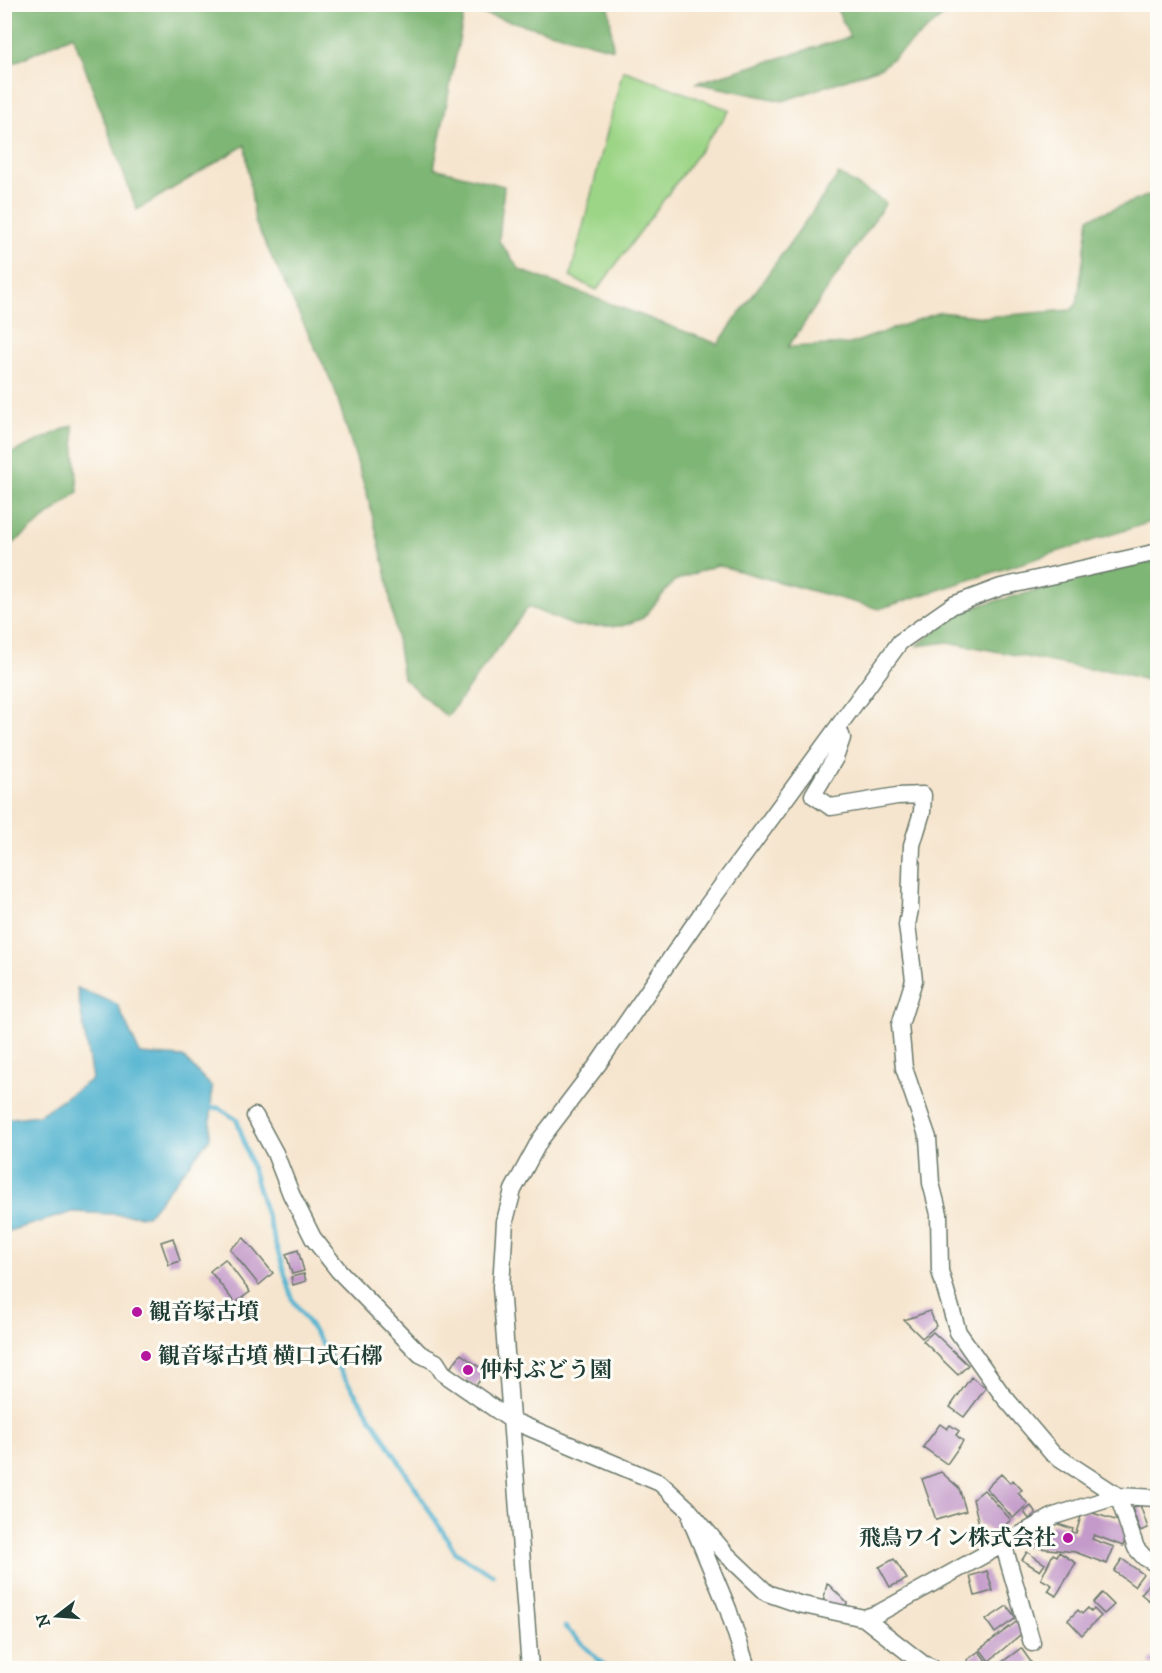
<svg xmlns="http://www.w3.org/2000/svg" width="1162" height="1673" viewBox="0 0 1162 1673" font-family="'IM FELL DW Pica','Noto Serif JP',serif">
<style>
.green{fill:#9dd587;stroke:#5e895e;stroke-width:1.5}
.forest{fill:#7eb674;stroke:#4e7a54;stroke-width:1.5}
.water{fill:#52b4d0;stroke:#387882;stroke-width:1.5}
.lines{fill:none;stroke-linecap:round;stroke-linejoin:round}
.stream{stroke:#52b4d0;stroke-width:4.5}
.building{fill:#c39ac9}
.minor-casing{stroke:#6a786a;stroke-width:19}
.minor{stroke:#fff;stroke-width:16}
.poi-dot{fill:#b5179e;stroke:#fdfcf7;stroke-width:2}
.labels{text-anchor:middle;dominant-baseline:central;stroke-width:6;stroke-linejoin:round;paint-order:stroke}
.poi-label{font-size:22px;font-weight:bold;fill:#1f3d34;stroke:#fdfcf7;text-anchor:start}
</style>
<rect width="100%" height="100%" fill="#fdfcf7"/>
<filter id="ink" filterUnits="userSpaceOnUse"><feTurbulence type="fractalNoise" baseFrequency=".0167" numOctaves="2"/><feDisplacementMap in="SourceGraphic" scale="12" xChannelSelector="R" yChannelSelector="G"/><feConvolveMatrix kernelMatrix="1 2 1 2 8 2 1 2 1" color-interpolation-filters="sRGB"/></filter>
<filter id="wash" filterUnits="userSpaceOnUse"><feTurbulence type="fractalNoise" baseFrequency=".008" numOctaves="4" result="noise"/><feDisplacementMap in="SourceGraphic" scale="24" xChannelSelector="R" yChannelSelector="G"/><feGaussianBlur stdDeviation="1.35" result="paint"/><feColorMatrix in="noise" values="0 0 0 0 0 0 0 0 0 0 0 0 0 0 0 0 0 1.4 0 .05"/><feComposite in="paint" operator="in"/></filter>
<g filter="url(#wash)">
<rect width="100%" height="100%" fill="#f6e5ce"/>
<!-- green -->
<path class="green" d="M623,70L730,110L597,290L570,277Z"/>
<!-- forest -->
<path class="forest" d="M4,5H609L613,49L465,9L434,168L504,186L499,241L520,270L718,344L839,174L886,203L788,347L850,344L940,312L985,317L1071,310L1077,304L1089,218L1157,192V520L879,609L717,565L674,581L643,618L622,626H575L528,607L447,717L403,678L386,573L369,501L334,387L255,222L245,145L137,210L73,35L5,67Z
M835,5H956L882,67L783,101L696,83L850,37Z
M73,425L78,492L5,550V456Z
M1157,560V683L1111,670L1088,669L948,642L917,646L950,618L984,604Z"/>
<!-- water -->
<path class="water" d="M77,988L117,1004L140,1054L183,1057L212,1087L210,1138L147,1216L73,1212L5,1232V1119L39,1115L92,1079Z"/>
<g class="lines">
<!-- stream -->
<path class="stream" d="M206,1108H219L237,1120L293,1300L376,1425L456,1553L493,1575
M565,1627L607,1668"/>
</g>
<g id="blocks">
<!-- building -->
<path class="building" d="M173,1238L180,1261L169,1265L161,1242Z
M244,1238L273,1273L259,1285L230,1249Z
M298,1250L304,1271L292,1274L286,1254Z
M225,1259L250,1292L235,1303L210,1271Z
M304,1274L306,1281L293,1285L291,1277Z
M930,1311L936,1326L922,1338L904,1320Z
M933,1332L968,1365L958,1375L923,1341Z
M461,1354L486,1372L475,1387L450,1368Z
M971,1377L986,1388L964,1417L950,1407Z
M940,1424L947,1429L950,1425L959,1431L956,1435L963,1441L947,1464L923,1447Z
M941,1472L959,1488L966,1511L936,1520L922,1479Z
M1001,1474L1010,1483L1013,1480L1022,1490L1018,1493L1028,1504L1013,1518L986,1488Z
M984,1490L1011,1520L995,1534L979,1524L973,1499Z
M1140,1505L1148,1528L1140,1531L1132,1508Z
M1031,1506L1036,1513L1029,1519L1024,1512Z
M1083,1510L1122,1522L1126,1537L1123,1546L1094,1535L1092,1539L1114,1547L1107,1564L1075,1552L1040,1548L1050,1525L1055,1523L1073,1529L1072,1532L1076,1533Z
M1024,1537L1037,1540L1035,1548L1022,1545Z
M1027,1552L1045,1564L1040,1571L1022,1560Z
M1059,1552L1076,1563L1056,1596L1048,1591L1052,1585L1041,1579L1053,1554L1057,1556Z
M894,1559L907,1579L890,1587L879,1567Z
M1122,1559L1143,1574L1134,1586L1114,1571Z
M987,1571L993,1591L975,1596L970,1576Z
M1155,1577L1158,1580V1608L1141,1594Z
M827,1583L847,1603L845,1608L823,1603Z
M1102,1593L1114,1605L1104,1614L1093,1603Z
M1007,1606L1016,1618L995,1633L986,1620Z
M1088,1608L1091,1612L1094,1609L1101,1616L1082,1635L1068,1620L1078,1610L1082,1614Z
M1019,1620L1026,1630L989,1661L980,1649Z
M1021,1648L1031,1662L1021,1668H1005L1001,1663Z
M979,1651L987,1662L979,1668H973L967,1660Z
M1151,1658L1158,1661V1668L1149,1664Z"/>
</g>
</g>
<g filter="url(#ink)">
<use href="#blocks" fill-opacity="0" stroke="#6a786a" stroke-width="1.5"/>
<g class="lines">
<!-- minor casing -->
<g class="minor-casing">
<path id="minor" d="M838,727L842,738L835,758L813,795L831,807L897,796L923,795L922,812L912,845L910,909L907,925L914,980L900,1025L904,1068L928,1138L931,1183L939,1214L940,1271L958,1332L1001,1393L1052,1453L1118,1496L1136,1548L1144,1557L1158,1565
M255,1116L275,1153L291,1194L313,1238L339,1271L420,1354L436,1362L443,1373L511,1420L660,1483L687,1508L726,1554L767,1593L799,1604L864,1618L879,1613L1054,1516L1118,1496L1158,1498
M691,1520L728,1609L747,1668
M1003,1543L1032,1643
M864,1618L923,1664L933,1668
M530,1668L501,1287L505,1221L513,1190L540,1140L598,1064L704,910L900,642L953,605L1001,587L1158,552"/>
</g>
<!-- minor -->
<use href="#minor" class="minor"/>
</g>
</g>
<!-- markers -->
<g class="poi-dot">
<circle cx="137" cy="1312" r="6"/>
<circle cx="146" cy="1356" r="6"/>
<circle cx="468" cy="1370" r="6"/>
<circle cx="1068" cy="1538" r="6"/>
</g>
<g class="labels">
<!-- poi labels -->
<g class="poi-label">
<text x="149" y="1312">観音塚古墳</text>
<text x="158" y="1356">観音塚古墳 横口式石槨</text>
<text x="480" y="1370">仲村ぶどう園</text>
<text x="1056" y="1538" text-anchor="end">飛鳥ワイン株式会社</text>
</g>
</g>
<!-- margin -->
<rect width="1162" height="1673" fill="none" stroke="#fdfcf7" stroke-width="24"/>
<!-- north arrow -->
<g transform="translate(57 1616) rotate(253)" stroke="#fdfcf7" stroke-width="4.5" paint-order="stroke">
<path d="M0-4.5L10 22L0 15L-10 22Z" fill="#1f3d34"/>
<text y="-9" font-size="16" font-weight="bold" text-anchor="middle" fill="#1f3d34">N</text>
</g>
</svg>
